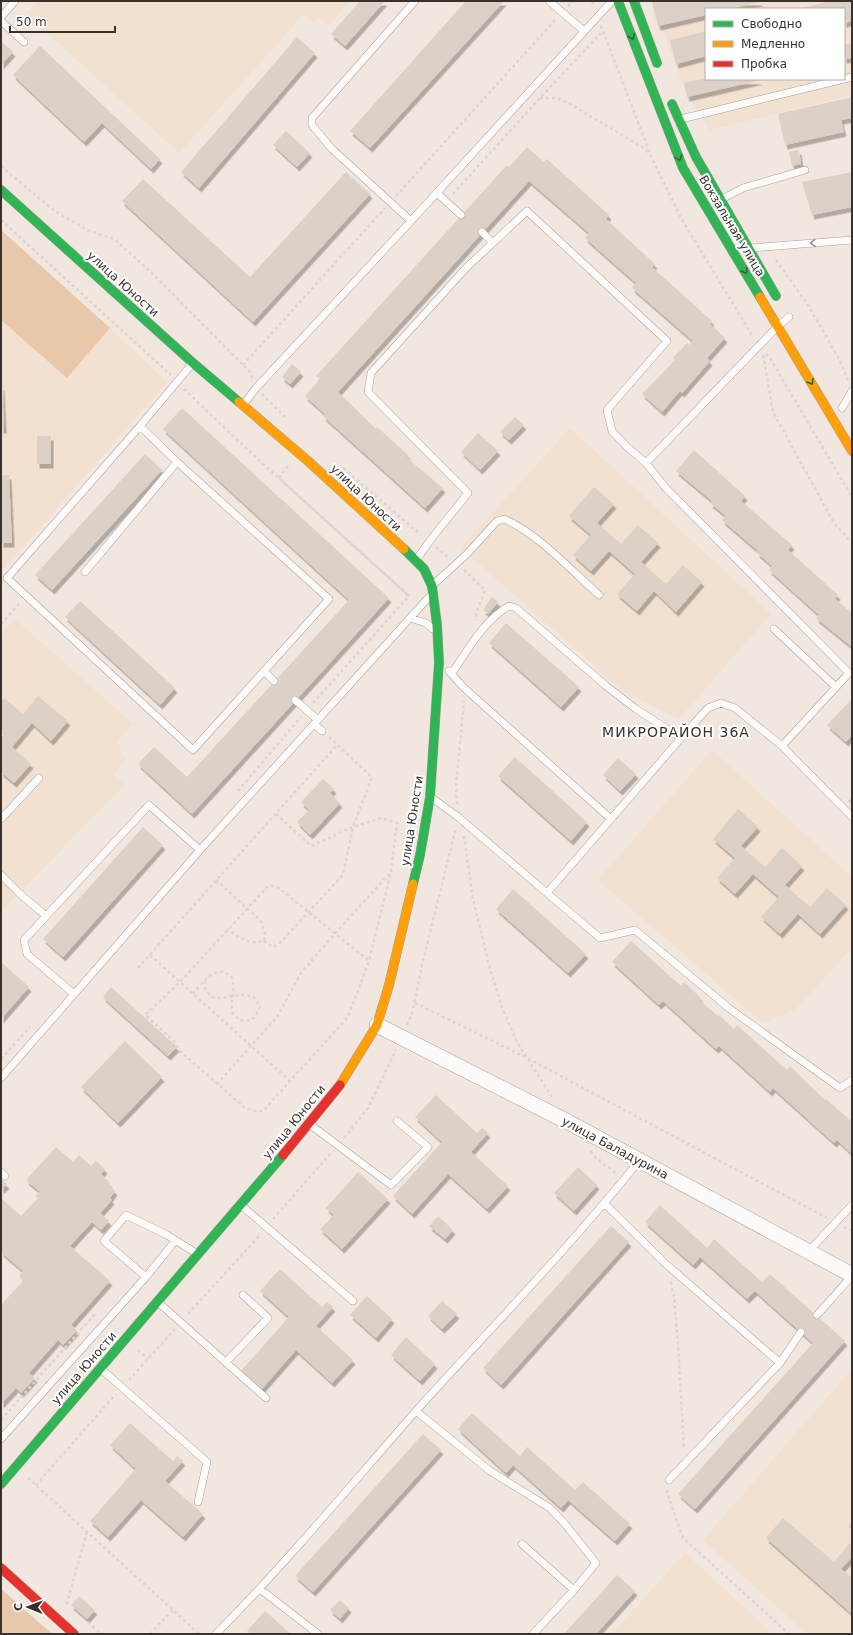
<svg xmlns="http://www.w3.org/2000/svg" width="853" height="1635" viewBox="0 0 853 1635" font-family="'DejaVu Sans',sans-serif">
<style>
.built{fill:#f2e0d1;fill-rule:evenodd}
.green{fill:#e8c7aa}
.building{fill:#ddd0c6;filter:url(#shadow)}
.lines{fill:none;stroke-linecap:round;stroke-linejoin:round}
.lane-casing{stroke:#a9a19b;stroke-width:8}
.street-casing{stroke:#a9a19b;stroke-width:16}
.fast-casing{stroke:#a9a19b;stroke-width:10}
.slow-casing{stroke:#a9a19b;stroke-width:10}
.jam-casing{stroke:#a9a19b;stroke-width:10}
.path{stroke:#d8d5d2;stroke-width:2.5;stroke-dasharray:3 3;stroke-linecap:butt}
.lane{stroke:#fdfbfa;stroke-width:7}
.street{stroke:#fdfbfa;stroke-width:15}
.fast{stroke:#30b455;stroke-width:9}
.slow{stroke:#ff9f0a;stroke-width:9}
.jam{stroke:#e5322d;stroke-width:9}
.path-bridge{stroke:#d8d5d2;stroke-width:2.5;stroke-dasharray:3 3;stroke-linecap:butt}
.oneway{stroke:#36603a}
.oneway2{stroke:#9b9693}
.labels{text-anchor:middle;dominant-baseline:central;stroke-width:4;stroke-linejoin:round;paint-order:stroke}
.street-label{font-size:12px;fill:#39322c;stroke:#fff}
.quarter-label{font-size:14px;letter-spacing:1px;fill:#39322c;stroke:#fff}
</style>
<defs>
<filter id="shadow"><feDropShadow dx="2.5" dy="4.5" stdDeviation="0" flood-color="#0004"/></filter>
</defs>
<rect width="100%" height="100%" fill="#f1e7df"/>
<!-- built -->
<path class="built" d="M37,1H350L328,26L320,18L314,23L304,14L179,153L45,31L42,33L24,16Z
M651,1H852V95L710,130L686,93L663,31L656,22ZM706,9H844V79H706Z
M1,320L67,378L110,328L167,382L1,572Z
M570,428L771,614L679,719L622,690L461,548Z
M15,619L133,724L117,741L125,760L114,774L124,785L1,912V634Z
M712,750L852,877V948L796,1009L763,1023L598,880Z
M852,1369V1634H807L703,1540Z
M685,1553L773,1634H611Z"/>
<!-- green -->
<path class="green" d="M1,230L110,328L67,378L1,320Z
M1,1589L52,1634H1Z"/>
<!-- building -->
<path class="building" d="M360,1H385L345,46L331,34Z
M466,1H504L370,148L350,131Z
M652,1H760V2L729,9H706V15L658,26Z
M830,1H852V21L844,23V9H799Z
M706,31V56L676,64L670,40Z
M297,37L315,53L199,188L181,172Z
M1,41L13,52L1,65Z
M852,43V58L844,59V45Z
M40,46L160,159L151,169L102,123L84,142L13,75Z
M706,78V79L761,80L687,97L684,83Z
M852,97V118L841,120L844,132L785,145L778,114Z
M286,131L310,153L297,167L273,145Z
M527,147L544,162L547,159L609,215L606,219L655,264L652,267L712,321L710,324L725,338L707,358L710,361L682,393L680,391L662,412L642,394L675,360L673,358L687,343L689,345L693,341L632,288L636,283L585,238L589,233L529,181L338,392L376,429L377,427L408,455L406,457L443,488L425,508L323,416L325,414L305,396L320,379L316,376L507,165L509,167Z
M799,150L801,164L792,166L789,152Z
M346,172L370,194L253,322L122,201L143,179L250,277Z
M852,172V207L812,215L802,182Z
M292,364L301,372L290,384L282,377Z
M1,386H2L4,429H1Z
M182,408L389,598L192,814L138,764L154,747L187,777L349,600L163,429Z
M515,417L524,425L509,440L500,432Z
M478,433L498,451L480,470L461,452Z
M37,436H51V464H37Z
M694,450L745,496L741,501L792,545L788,550L838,595L835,599L852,613V647L816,618L819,615L769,570L772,566L757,553L758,551L722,520L726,516L710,503L712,501L676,471Z
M145,454L162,470L52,590L35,575Z
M1,475H9L12,543H1Z
M594,487L614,504L597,523L621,544L638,525L658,543L641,562L666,584L683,565L702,582L676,612L654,591L637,611L617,594L635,574L609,551L591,571L573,555L591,535L569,516Z
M492,597L498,602L488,614L483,610Z
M80,601L175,688L160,705L65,617Z
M506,623L579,687L561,707L489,643Z
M38,696L68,721L51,741L32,723L12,747L31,764L14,783L1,772V738L5,733L1,729V701L4,698L23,714Z
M852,699V735L846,742L827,725Z
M515,757L587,822L571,841L498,776Z
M618,758L636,774L620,791L603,775Z
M323,779L334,789L330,793L340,803L310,835L297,822L309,810L301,802Z
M852,796V805L848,801Z
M738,809L758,827L741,846L765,867L782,848L802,866L785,885L810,907L827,888L846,905L820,934L798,914L780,934L761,917L779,897L753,874L735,894L717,878L735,858L713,839Z
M143,827L163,845L63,957L43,939Z
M513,889L586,954L568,973L496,909Z
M631,941L681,986L684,982L701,998L699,1000L718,1016L719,1015L734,1029L737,1025L787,1070L790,1066L825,1100L826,1099L850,1120L852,1117V1154L837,1140L834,1143L773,1088L770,1092L719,1046L716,1049L663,1001L659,1005L612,962Z
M1,962L29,987L1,1019Z
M111,987L177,1047L168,1056L103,997Z
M125,1041L162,1077L118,1123L81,1087Z
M436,1095L477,1133L482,1128L488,1133L471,1152L508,1186L487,1209L448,1174L412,1214L393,1196L442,1142L415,1117Z
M56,1147L73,1162L79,1155L91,1166L96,1161L105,1169L101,1174L110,1183L109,1185L115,1191L110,1198L112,1200L100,1213L109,1221L101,1230L92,1222L70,1246L110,1281L71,1325L77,1330L63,1345L58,1340L29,1373L35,1378L21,1393L16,1388L1,1404V1305L23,1281L20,1278V1274L23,1271L1,1252V1198L21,1216L38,1198L35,1196L40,1192L26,1180Z
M578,1167L597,1185L574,1211L554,1193Z
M358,1172L388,1199L342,1249L320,1229L334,1215L326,1208Z
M2,1180L7,1184L1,1190V1181Z
M660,1205L707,1248L714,1239L762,1282L770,1274L845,1341L695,1509L678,1494L813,1343L755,1291L747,1299L700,1257L693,1265L645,1222Z
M438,1216L453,1230L445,1239L429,1226Z
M611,1226L629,1242L501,1385L483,1368Z
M280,1269L322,1307L327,1302L333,1307L316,1326L353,1360L332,1383L296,1350L260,1391L239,1373L289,1317L260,1291Z
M367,1296L392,1319L376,1338L350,1315Z
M442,1301L457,1314L442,1329L428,1316Z
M406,1337L435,1364L420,1381L391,1355Z
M472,1413L520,1456L527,1447L575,1490L583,1482L630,1524L615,1541L568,1500L561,1508L513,1465L506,1473L458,1429Z
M130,1423L173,1461L177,1456L183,1461L165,1481L203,1514L183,1537L141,1500L108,1537L90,1521L136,1469L110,1445Z
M423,1434L441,1450L313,1592L295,1576Z
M783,1518L834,1562L852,1541V1557L841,1569L852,1578V1614L766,1538Z
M852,1522V1530L848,1527Z
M617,1575L635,1591L596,1634H564Z
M79,1596L95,1610L87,1619L71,1605Z
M340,1600L349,1608L340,1619L330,1610Z
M265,1611L291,1634H251L247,1631Z"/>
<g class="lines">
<!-- lane casing -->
<g class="lane-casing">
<path id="lane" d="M549,1L584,31
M1,17L15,1
M1,21L24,42
M844,79L852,77
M681,119L844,79
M437,193L461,215
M722,199L743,188L805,170
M411,221L331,148L312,125V118L415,1
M482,232L493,243
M751,248L852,240
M244,404L256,388L411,221L612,1
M842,408L852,391
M140,426L177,462L329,599L193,750L7,578L140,426L192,364
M646,463L778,326L789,317
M417,559C432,536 451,515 468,493L368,392L371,373L467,267L527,211L667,341L607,410L612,431L627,447L646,463L665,487L849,673L782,746
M85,572L177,462
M434,584L467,554L497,521L504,519C536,532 572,571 599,595
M410,618L426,623L433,629
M774,629L836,687
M264,671L274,681
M449,671L463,687L611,819
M452,673C467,651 485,619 509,606L516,608L605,685L636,709L681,738
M295,700L318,720
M314,724L322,731
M432,798L457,816L547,893L681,738L708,708L721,703L735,708L782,746L852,817
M1,819L39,778
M1,875L19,893L46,916
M547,893L600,938L635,930L730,1009L840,1088L852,1080
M74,994L27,954L24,940L149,805L200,850
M1,1078L200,850L429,597
M312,1126L391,1185L428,1147L397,1121
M1,1172L5,1176
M605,1204L667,1265L780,1363L669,1480
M242,1206L353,1301
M175,1241L146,1277L104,1241L126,1215L167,1235L196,1253
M808,1252L852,1205
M159,1303L266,1398
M817,1315L852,1276
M226,1362L268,1318L243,1295
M780,1363L801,1332
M101,1369L207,1462L198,1502
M416,1411L490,1471L550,1508L565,1524L596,1563L574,1590L533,1634
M1,1439L146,1277
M522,1544L574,1590
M260,1589L318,1634
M216,1634C286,1563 350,1486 416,1411C491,1328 569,1248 639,1161"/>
</g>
<!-- street casing -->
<g class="street-casing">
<path id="street" d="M377,1025L570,1123L852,1275"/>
</g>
<!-- fast casing -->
<g class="fast-casing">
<path id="fast" d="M618,1L683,168L760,297
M634,1L657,63
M672,104L696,157L776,296
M1,190L193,363L239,402
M404,549L424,569L432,586L437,625L439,662L430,797L420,855L413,884
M1,1484L283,1155"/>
</g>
<!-- slow casing -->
<g class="slow-casing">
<path id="slow" d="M760,297L852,451
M239,402L308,461L404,549
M340,1085L377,1025L389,985L413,884"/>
</g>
<!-- jam casing -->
<g class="jam-casing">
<path id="jam" d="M283,1155L340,1085
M1,1568L74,1634"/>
</g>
<!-- path -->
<path class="path" d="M592,1L594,7
M568,6L574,1
M601,26L653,161L681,218L753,337
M540,98H557L570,104L642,147L650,154
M1,166L53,210L87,230L114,239L155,276L251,373L252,378
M453,194L540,98L603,31
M396,196L556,19
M1,220L171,375
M776,260L808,305L838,357L849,382
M766,354L770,358L852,497
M763,355L773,412L834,523L852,543
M243,365L385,208
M184,389C257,460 333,527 409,596L279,478
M262,394L287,419
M343,468L421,535
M279,478L288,466
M436,547L449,558
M464,570L485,590L476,614L477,620
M1,624L20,603
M313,703L409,596
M238,791L301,717
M457,804L456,786L464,701
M276,814L311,846L353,827L381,818L397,823L391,872L369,961L348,1017L264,1110L258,1112L245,1108L180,1051L175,1042L145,1015L180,982L268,886H274L279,888L369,961
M464,836L473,899L490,969L502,1007L517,1042L552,1097
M216,880L261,921L265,933L264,941C248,945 240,938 228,929
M339,929L390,873
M264,941L273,947L279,944L343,875L353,827L372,777L329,737
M150,955L290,1081
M138,968L337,745
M193,994C201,985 212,967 226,973C230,975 233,977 233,982C234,993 230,1003 233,1014C240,1022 247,1023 255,1017L260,1007L255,998C241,990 227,1001 212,997L205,989V980
M415,1003L527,1058L827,1218
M407,1025L412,1013L422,965L456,828
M1,1059L30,1027
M217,1084L277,1017L301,973L331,938
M344,1138L368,1108L396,1050
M591,1151L596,1158L617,1174
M273,1219L332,1152
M844,1227L852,1231
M671,1282L674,1297L678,1345L684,1449
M188,1314L261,1234
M138,1350L148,1359
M129,1380L175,1329
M1,1420L95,1314L97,1316
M28,1478L199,1634
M36,1485L116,1394
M668,1490L667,1492L683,1538L789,1634
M68,1604L67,1603L87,1532
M88,1622L101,1634
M150,1634L173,1610"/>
<!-- lane -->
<use href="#lane" class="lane"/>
<!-- street -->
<use href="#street" class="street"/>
<!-- fast -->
<use href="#fast" class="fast"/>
<!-- slow -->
<use href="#slow" class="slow"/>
<!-- jam -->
<use href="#jam" class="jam"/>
<!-- path-bridge -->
<path class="path-bridge" d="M331,938L339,929"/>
</g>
<!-- one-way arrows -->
<defs><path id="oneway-chevron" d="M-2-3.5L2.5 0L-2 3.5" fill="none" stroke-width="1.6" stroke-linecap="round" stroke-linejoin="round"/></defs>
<g class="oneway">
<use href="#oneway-chevron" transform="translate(632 37) rotate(69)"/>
<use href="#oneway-chevron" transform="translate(679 158) rotate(69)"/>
<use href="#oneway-chevron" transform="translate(745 271) rotate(59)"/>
<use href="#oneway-chevron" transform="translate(811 382) rotate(59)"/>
</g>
<use class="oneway2" href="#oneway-chevron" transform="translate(813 243) rotate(176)"/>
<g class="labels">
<!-- street labels -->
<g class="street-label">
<text transform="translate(732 226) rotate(59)">Вокзальная улица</text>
<text transform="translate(123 284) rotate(42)">улица Юности</text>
<text transform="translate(366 498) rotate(43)">улица Юности</text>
<text transform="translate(412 821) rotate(-81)">улица Юности</text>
<text transform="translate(294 1122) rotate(-51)">улица Юности</text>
<text transform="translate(615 1148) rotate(28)">улица Баладурина</text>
<text transform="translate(84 1368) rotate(-49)">улица Юности</text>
</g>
<!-- quarter labels -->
<g class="quarter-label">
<text x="676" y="732">МИКРОРАЙОН 36А</text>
</g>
</g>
<!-- border -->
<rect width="853" height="1635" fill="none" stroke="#39322c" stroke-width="4"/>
<!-- legend -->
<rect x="705" y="8" width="140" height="72" fill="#ffffff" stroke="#b0adab"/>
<rect x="713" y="21" width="20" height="6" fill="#30b455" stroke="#b0adab"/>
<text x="741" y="28" font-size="12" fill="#39322c">Свободно</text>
<rect x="713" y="41" width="20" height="6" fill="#ff9f0a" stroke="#b0adab"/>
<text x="741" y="48" font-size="12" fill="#39322c">Медленно</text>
<rect x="713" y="61" width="20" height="6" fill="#e5322d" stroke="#b0adab"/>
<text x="741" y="68" font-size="12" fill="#39322c">Пробка</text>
<!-- north arrow -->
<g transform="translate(28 1607) rotate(271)" stroke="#ffffff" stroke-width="3" paint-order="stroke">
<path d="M0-3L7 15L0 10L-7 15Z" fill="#39322c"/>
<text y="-6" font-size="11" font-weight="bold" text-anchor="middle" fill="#39322c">С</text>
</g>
<!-- scale -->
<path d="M10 26v6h105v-6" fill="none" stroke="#39322c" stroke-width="2"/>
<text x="16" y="26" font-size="12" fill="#39322c" stroke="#ffffff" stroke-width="3" paint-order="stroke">50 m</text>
</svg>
